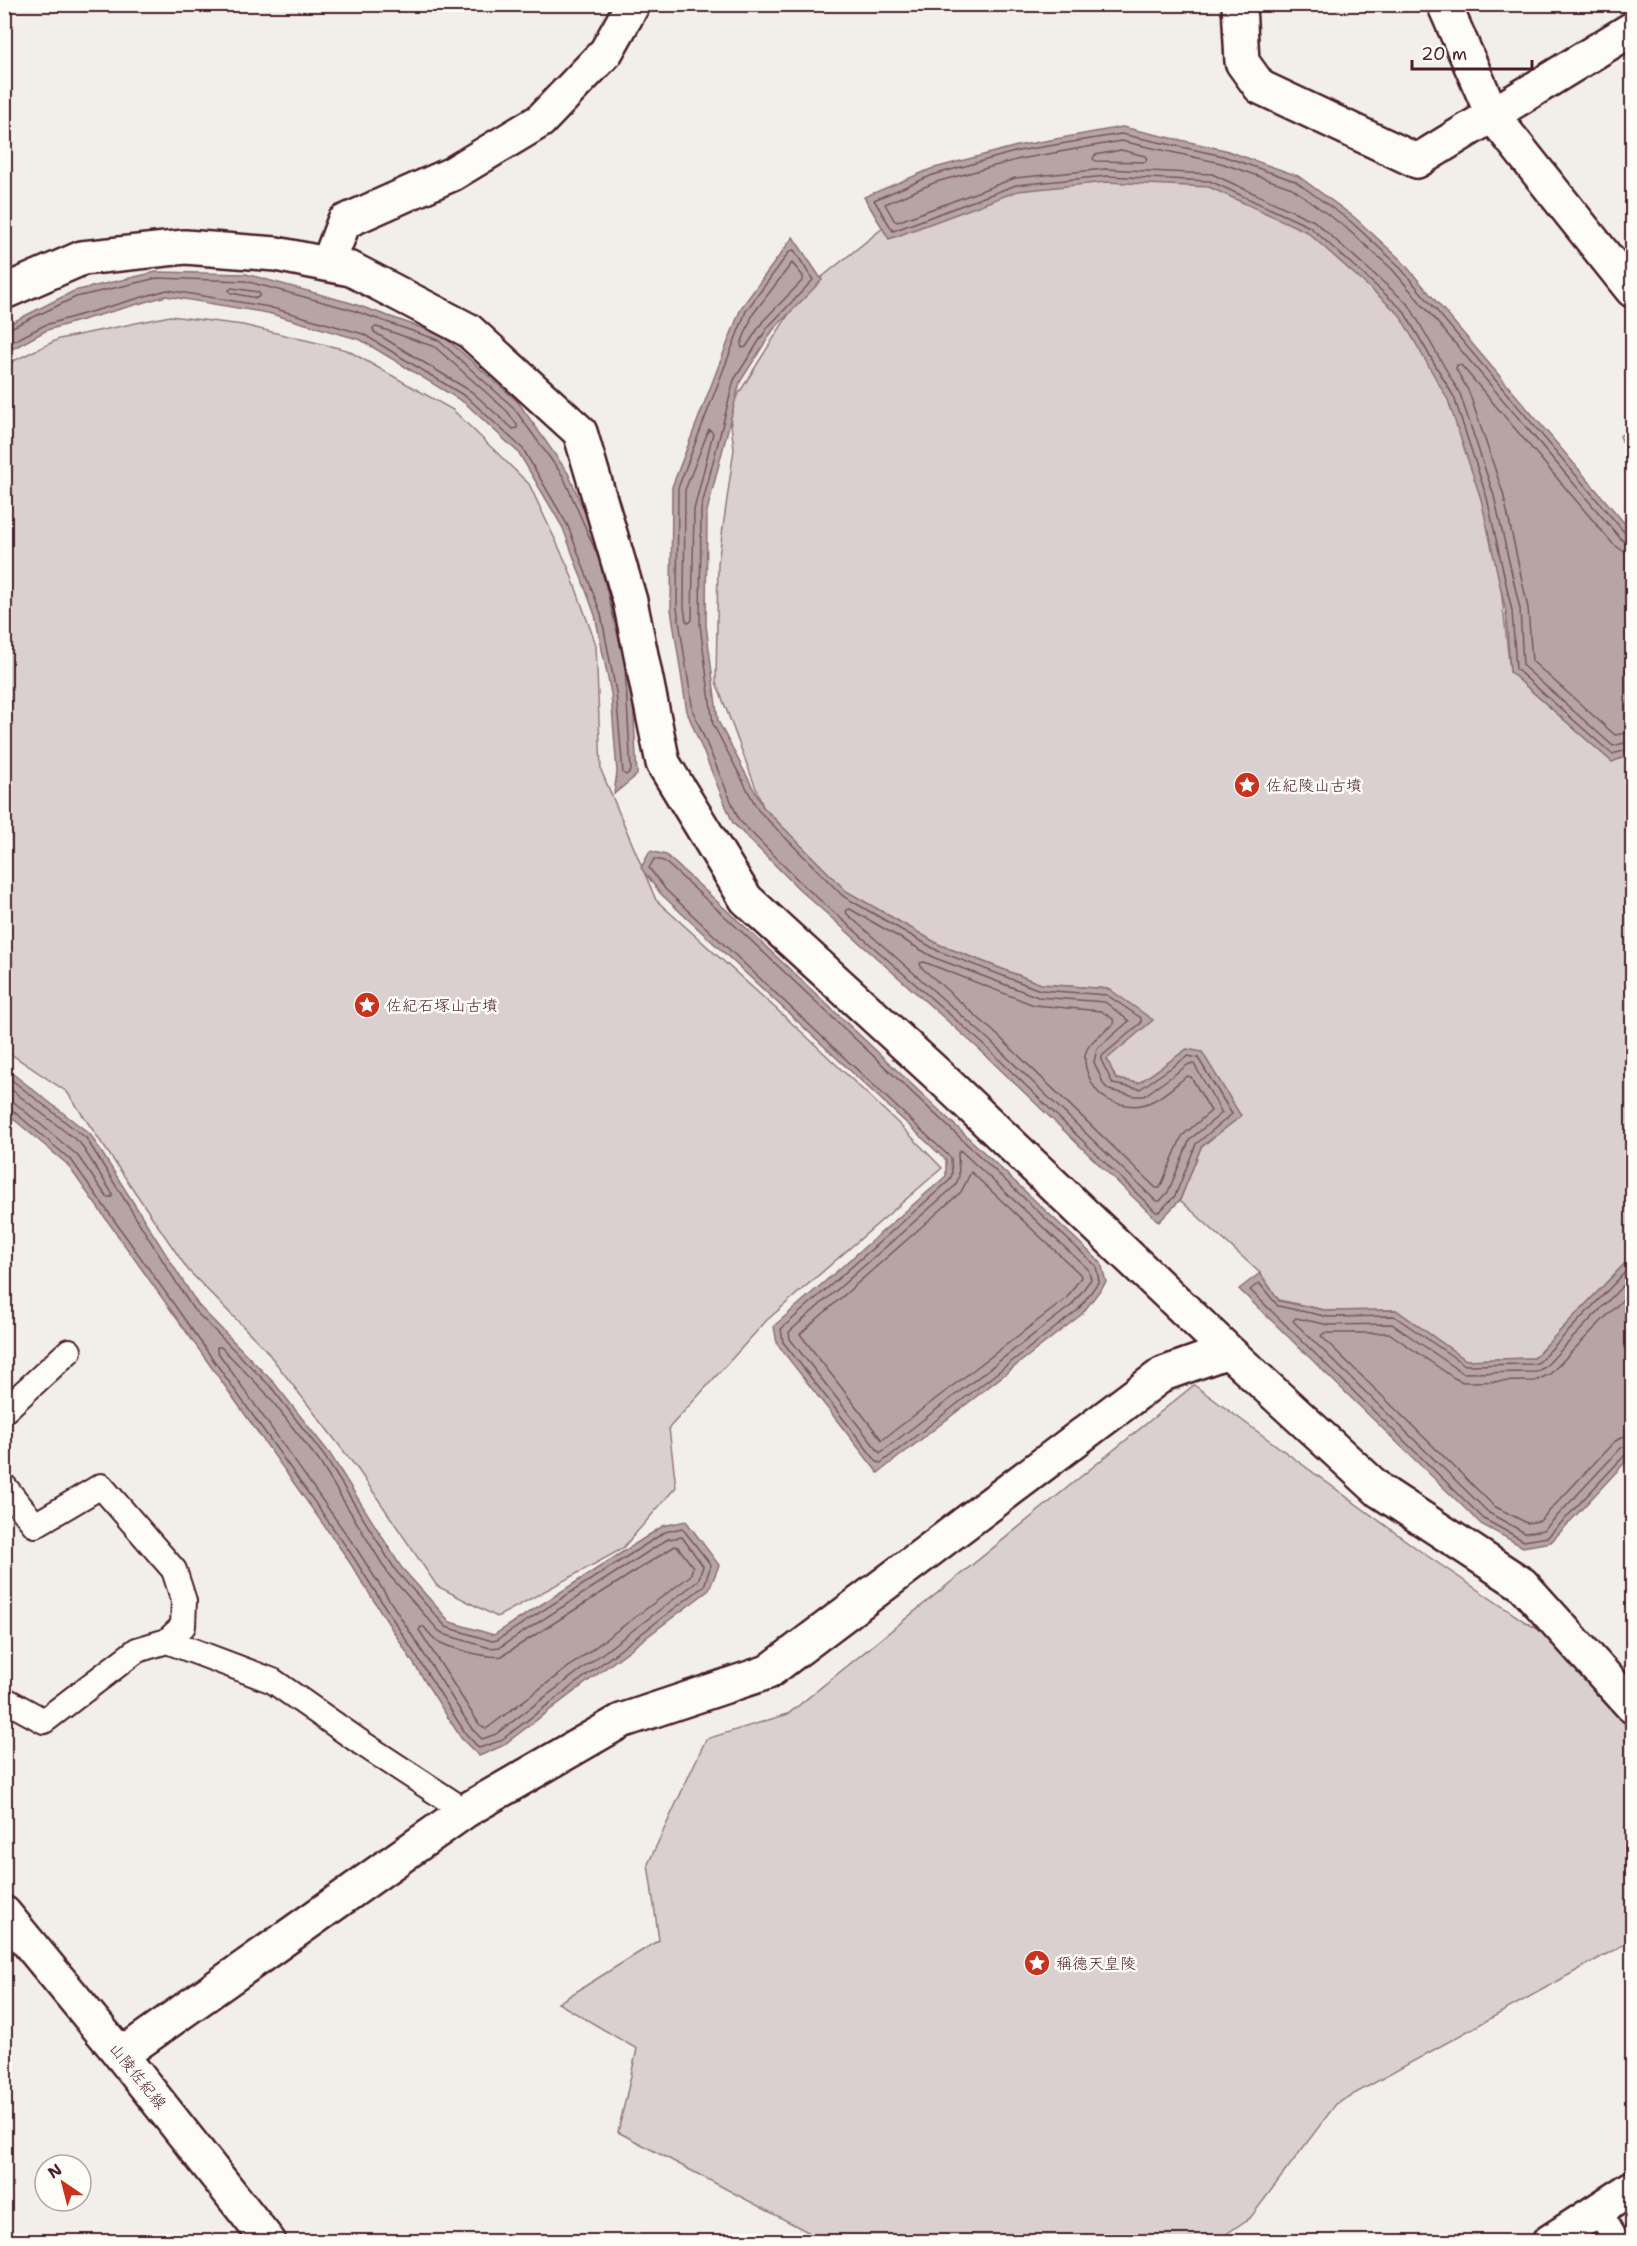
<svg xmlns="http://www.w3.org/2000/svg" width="1637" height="2246" viewBox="0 0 1637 2246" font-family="'Shantell Sans','Klee One',sans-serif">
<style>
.green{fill:#d9d0cf;stroke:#92787d;stroke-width:1.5}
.water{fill:#b7a5a6;stroke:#8b6f75;stroke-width:1.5}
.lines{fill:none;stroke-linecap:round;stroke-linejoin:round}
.shore{stroke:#76555c;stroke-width:1.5}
.service-casing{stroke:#4a1f2b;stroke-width:28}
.minor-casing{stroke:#4a1f2b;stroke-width:38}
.secondary-casing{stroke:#4a1f2b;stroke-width:38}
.service{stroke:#fdfcf7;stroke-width:24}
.minor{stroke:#fdfcf7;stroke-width:33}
.secondary{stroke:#fdfcf7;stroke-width:33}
.labels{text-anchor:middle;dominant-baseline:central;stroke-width:5;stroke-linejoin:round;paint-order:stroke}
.poi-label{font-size:16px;fill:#4a1f2b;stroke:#fdfcf7;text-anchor:start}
.street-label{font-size:16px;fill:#4a1f2b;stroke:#fdfcf7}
</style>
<rect width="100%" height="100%" fill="#f2efeb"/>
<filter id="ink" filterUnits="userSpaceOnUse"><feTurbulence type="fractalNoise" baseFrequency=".0167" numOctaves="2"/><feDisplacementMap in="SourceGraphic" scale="12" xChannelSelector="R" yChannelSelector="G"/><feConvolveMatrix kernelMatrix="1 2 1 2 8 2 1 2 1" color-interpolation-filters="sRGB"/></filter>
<g filter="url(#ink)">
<!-- green -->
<path class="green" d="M1095,163L1297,204L1477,363L1510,672L1612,762L1632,754V1256L1534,1358L1466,1360L1396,1310L1329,1311L1279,1300L1260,1273L1180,1200L1201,1147L1241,1116L1187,1049L1139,1083L1116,1079L1107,1059L1110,989L1041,984L940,945L846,891L763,807L716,682L718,563L734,449L729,409L802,293L924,195Z
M170,316L243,325L347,350L453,410L529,484L569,569L596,645L601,770L656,900L806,1036L902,1127L942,1168L767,1320L669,1428L676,1487L622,1549L497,1617L437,1586L359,1471L265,1349L188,1270L67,1092L5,1050V365L59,339Z
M1632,426V464L1620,436Z
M1194,1385L1423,1553L1527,1623L1588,1657L1632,1669V1940L1336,2104L1251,2217L1216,2241H825L618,2132L637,2049L558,2003L659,1940L648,1864L706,1739L788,1714Z"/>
<!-- water -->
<path class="water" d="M1122,127L1225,150L1298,176L1354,217L1401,260L1632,532V754L1612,762L1510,672L1506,612L1481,499L1448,400L1399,314L1307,232L1209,187L1106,182L1018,191L889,239L864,197L931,169L1017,146Z
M793,237L822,280L773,330L740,382L707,511L706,625L718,721L763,807L846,891L940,945L1041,984L1109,989L1153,1020L1107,1059L1116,1079L1139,1083L1187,1049L1202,1052L1241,1116L1201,1147L1180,1200L1159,1222L978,1048L799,889L733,823L687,712L671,609L672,487L741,308Z
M156,272L246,274L351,303L442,335L518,402L568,473L605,559L631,662L637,775L614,794L617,772L611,693L595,615L563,528L519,453L465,403L361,340L268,313L166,296L47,330L5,353V326L74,291Z
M650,851L666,855L746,928L1101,1263L1106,1282L1082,1314L878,1473L777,1344L774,1326L946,1176V1160L661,894L641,868Z
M4,1067L90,1134L198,1305L275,1384L330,1454L401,1567L450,1622L494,1635L663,1526L686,1521L719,1565L709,1590L502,1746L479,1756L461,1738L345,1555L67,1164L5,1112Z
M1632,1256V1455L1551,1542L1523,1547L1481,1524L1239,1289L1260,1273L1279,1301L1329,1311L1396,1310L1466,1360L1534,1358Z"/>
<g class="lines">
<!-- shore -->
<path class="shore" d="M1121,150L1145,156L1147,159L1145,162L1096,161L1093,159L1095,155Z
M794,250L813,280L768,327L734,380L701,509L700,625L713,724L758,810L843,896L938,951L1040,990L1107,995L1141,1018V1023L1102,1056V1062L1113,1084L1140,1089L1188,1056L1198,1058L1232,1114L1196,1144L1175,1196L1159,1212H1156L982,1043L803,885L739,820L693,711L677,608L678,488L746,311L790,251Z
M792,263L803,276V280L763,321L746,347L742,348L741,344L753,314Z
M232,288L258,292L260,295L257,298L231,293L229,290Z
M377,327L435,347L507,411L517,425V428L513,429L472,392L374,332L373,328Z
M4,331L76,297L157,278L245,281L349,309L438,340L513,407L563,476L599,559
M4,346L45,325L167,290L269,307L363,334L468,398L523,449L568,526L601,614L616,692L623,773L626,775L631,771L625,668
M709,429L713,433L694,510L692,620L689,623L686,621L684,607L685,490Z
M1632,535L1625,533L1397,264L1350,221L1295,181L1223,156L1121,134L1018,151L933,175L874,200L893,231L1016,185L1106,176L1210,181L1310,227L1403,310L1454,397L1487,498L1512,611L1516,669L1612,754L1632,749
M1632,543L1625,542L1620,538L1392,269L1345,227L1292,188L1221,163L1121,141L1020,159L936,182L885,204L894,220L897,222L1015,178L1105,169L1212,174L1314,221L1409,305L1460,394L1494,496L1520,609L1523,666L1613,746L1632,741
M1632,552L1623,551L1613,544L1461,365H1457L1456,369L1469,392L1503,493L1528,608L1532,661L1615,735L1632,732
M601,567L621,647
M654,859L664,861L742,932L1096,1266L1099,1281L1078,1310L881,1463L877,1462L783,1342L781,1329L949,1181L952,1175L951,1158L666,890L649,868Z
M850,909L935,958L1038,997L1105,1002L1129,1021L1097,1049L1094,1062L1104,1085L1109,1090L1135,1096H1144L1189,1064H1194L1222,1113L1190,1139L1168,1192L1160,1201H1156L987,1038L847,914L846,910Z
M924,962L1034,1005L1101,1011L1113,1019L1114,1024C1105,1031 1092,1039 1087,1049C1080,1063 1092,1090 1105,1098C1114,1104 1135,1108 1145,1104C1160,1100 1175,1085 1187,1076L1191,1077L1211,1111L1182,1136L1160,1188H1156L993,1031L921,967L920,963Z
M4,1074L86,1138L193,1309L271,1387L325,1457L396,1571L446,1627L492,1641L497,1640L665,1532L682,1528L711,1565L704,1586L500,1741L479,1748L466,1734L350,1552L72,1161L11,1109L4,1108
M4,1084L80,1143L112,1193V1197H107L77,1155L15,1103L4,1100
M960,1150L1088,1269L1091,1279L1072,1305L880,1453L790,1339L789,1332L956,1185L959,1176L958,1153Z
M971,1172L1080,1274L1081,1277L1066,1299L882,1440L800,1334L961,1192Z
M1632,1265L1539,1362L1534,1364L1465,1365L1394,1316L1329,1317L1278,1306L1259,1283L1250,1290L1484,1519L1524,1541L1548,1537L1626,1454L1632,1452
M1632,1276L1545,1367L1536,1372L1463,1373L1392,1324L1329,1325L1296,1318L1293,1321L1489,1513L1525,1533L1544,1530L1621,1448L1632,1444
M1632,1290L1550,1374L1535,1381L1463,1382L1454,1378L1389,1333H1324L1321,1336L1494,1506L1527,1523L1540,1521L1614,1442L1622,1437L1632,1435
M217,1347H221L265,1392L319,1461L389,1575L439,1631L446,1635L490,1648L500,1647L668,1539L682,1537L703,1566L698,1581L496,1734L482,1739L472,1729L356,1548L217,1351Z
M675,1546L678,1547L693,1567L690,1576L486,1729L479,1724L419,1630L421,1627H424C428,1632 432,1637 437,1641C449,1648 489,1659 502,1656Z"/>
<!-- service casing -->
<g class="service-casing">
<path id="service" d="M4,1411L69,1351
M4,1486L35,1525L101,1486L174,1570L184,1601L183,1626L167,1641L137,1650L44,1721L4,1699
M167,1641L273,1681L360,1742L465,1811
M1598,2209L1617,2242"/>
</g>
<!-- minor casing -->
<g class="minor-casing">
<path id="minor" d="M1239,4L1242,62L1260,87L1417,161L1632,29
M1444,4L1493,116L1632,290
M328,264L344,222L452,174L540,121L606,52L633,4
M4,292L82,258L185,247L276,254L351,269L468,330L580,432L630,601L663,763L746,899L937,1074L1228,1351L1380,1491L1522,1584L1632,1706
M121,2055L465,1811L621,1721L768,1672L1163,1374L1228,1351
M1549,2242L1632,2188"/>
</g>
<!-- secondary casing -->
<g class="secondary-casing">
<path id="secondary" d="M4,1913L121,2055L269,2242"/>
</g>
<!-- service -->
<use href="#service" class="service"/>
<!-- minor -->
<use href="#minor" class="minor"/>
<!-- secondary -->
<use href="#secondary" class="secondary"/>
</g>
</g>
<!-- icons -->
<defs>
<g id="sight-disc" transform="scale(1.35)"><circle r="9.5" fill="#c8321e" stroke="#fdfcf7"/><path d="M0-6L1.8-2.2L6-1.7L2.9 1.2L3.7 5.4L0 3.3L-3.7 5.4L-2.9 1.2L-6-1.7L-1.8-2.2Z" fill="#fff"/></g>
</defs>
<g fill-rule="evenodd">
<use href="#sight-disc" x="1247" y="785"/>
<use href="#sight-disc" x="367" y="1005"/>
<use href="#sight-disc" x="1037" y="1963"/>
</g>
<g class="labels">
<!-- poi labels -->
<g class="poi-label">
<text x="1266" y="785">佐紀陵山古墳</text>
<text x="386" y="1005">佐紀石塚山古墳</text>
<text x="1056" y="1963">稱德天皇陵</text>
</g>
<!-- street labels -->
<g class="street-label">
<text transform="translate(138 2076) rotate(51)">山陵佐紀線</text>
</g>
</g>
<!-- margin -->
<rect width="1637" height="2246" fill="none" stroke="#fdfcf7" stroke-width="24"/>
<rect x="12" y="12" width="1613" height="2222" fill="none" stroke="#4a1f2b" stroke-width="2" filter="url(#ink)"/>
<!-- north arrow -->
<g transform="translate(63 2183) rotate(325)"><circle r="28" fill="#fdfcf7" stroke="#b5a4a5" stroke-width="1.5"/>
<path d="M0-4.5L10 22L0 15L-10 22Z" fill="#c8321e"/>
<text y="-9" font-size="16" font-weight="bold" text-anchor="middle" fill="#4a1f2b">N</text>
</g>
<!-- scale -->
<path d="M1412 60v9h120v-9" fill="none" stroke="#4a1f2b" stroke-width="3"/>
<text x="1421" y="60" font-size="18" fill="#4a1f2b" stroke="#fdfcf7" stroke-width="4.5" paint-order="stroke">20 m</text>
</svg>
